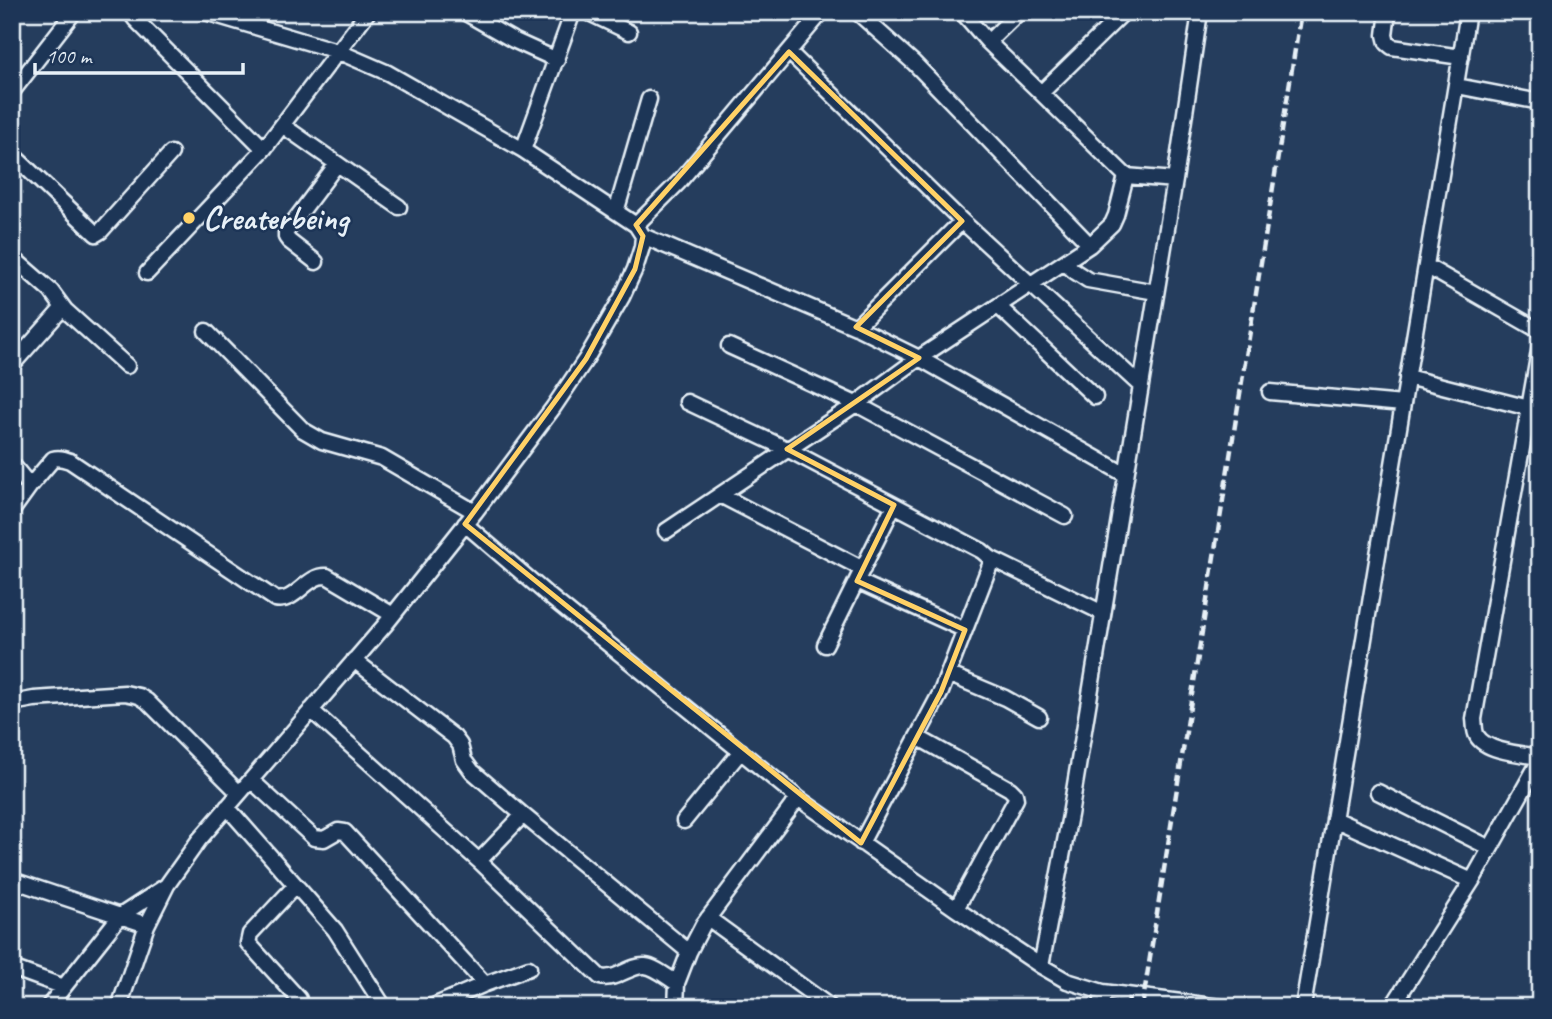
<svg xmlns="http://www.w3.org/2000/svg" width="1552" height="1019" viewBox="0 0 1552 1019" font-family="Caveat,sans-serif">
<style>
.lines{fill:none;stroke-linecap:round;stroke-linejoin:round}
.minor-casing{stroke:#e8f1f8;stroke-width:19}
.minor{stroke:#1d3557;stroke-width:14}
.rail{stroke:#e8f1f8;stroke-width:4.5;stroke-dasharray:10 5;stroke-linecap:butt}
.marked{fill:none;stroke:#ffd166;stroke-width:5;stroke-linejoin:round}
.poi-dot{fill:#ffd166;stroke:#1d3557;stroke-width:2.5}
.labels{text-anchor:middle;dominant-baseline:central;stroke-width:5;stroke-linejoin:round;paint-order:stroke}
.poi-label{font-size:33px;font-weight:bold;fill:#e8f1f8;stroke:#1d3557;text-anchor:start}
</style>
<rect width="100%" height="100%" fill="#253d5d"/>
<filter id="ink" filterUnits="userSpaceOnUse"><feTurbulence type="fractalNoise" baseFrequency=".0143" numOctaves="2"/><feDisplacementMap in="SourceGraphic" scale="14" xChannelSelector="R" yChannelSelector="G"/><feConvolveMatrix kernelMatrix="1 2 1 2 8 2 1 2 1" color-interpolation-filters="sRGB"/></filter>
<g filter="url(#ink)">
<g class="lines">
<!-- minor casing -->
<g class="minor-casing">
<path id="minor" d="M130,12L135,19L264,149
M464,12L513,40L557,60
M587,12L629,32
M857,12L914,63L1090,245
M962,12L988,42L1041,93
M1124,12L1041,93L1126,176
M1388,12L1385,35L1387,43L1392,47L1461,57
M988,42L1019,12
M789,52L962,221L1141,386
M1457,86L1540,102
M12,92L74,12
M282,125L399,207
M523,150L573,12
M12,154L96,234L101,231L171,153
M616,212L649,99
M636,225L679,182L822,12
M643,236L856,327L919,358L1126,475
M12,257L51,291L65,310
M316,262L289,241L286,237V232L337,164
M1065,263L1074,271L1088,280L1156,292
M1426,266L1540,331
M147,273L264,149L368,12
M999,307L1095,397
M856,327L962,221
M206,331L303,430L322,441L382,458L475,512
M729,346L856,404L1065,516
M1540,346L1474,719C1475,725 1474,731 1477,736C1486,752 1523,754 1540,757
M12,365L60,311L65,310L127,366
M1407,377L1529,408
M1270,392L1403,404
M687,402L787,449L894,505L825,645
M12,464L30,486L12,511
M30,486L53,459C59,457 64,459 70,461L275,599C295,604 307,574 327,576L393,615
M720,495L863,569
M465,524L549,596L798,798L956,909L1041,966L1067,981L1103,992L1220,1007
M666,531L856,404L919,358L1090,245L1112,224L1116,215L1126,176L1175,180
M990,558L1103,613
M857,581L965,630
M354,660L454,737L460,745L464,760L472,771L523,815L689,952
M948,674L1005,698L1039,717
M12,703L34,699L125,693L139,696L147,701L239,793
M311,710L479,861L600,977C617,981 629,965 645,966C656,967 668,978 677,983
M917,737L1010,789L1015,794L1016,799L956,909
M251,780L314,838L324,839L338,831L345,832L485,984
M1378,792L1490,848
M227,807L335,930L384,1007
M1334,819L1472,881
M684,821L741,751
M861,843L941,692L990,565V558L982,551L894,505
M479,861L523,815
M12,880L147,925
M296,885L250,934L248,943L299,999
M708,918L830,1007
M1041,966L1070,815L1175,180L1200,12
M12,968L64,987
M48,1007L120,916L166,886
M119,1007L147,925L167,885L199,840L385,625L475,512L553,408L586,359L622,297L635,269L642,247L643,236L636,225L523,150L388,73L337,51L205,12
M431,1007L485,984L529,968
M676,1007L677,983L689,952L703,925L798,798
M1101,1007L1103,992
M1303,1007L1468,12
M1392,1007L1472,881L1540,760"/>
</g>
<!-- minor -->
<use href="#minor" class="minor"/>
<!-- rail -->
<path class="rail" d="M1128,1007L1129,996
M1142,1007L1301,12"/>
</g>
</g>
<!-- marked area -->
<path class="marked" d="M789,52L962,221L856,327L919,358L787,449L894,505L857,581L965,630L941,692L861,843L465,524L586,359L635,269L643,236L636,225Z"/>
<!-- markers -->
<circle class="poi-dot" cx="189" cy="218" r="7"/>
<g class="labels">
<!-- poi labels -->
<g class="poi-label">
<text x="203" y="218">Createrbeing</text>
</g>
</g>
<!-- margin -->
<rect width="1552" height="1019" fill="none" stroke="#1d3557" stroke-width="42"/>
<rect x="21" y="21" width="1510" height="977" fill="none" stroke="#e8f1f8" stroke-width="2.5" filter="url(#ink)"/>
<!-- scale -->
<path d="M35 63v10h208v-10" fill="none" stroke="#e8f1f8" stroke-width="3.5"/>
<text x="46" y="63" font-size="21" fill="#e8f1f8" stroke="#1d3557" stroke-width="5" paint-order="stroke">100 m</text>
</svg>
